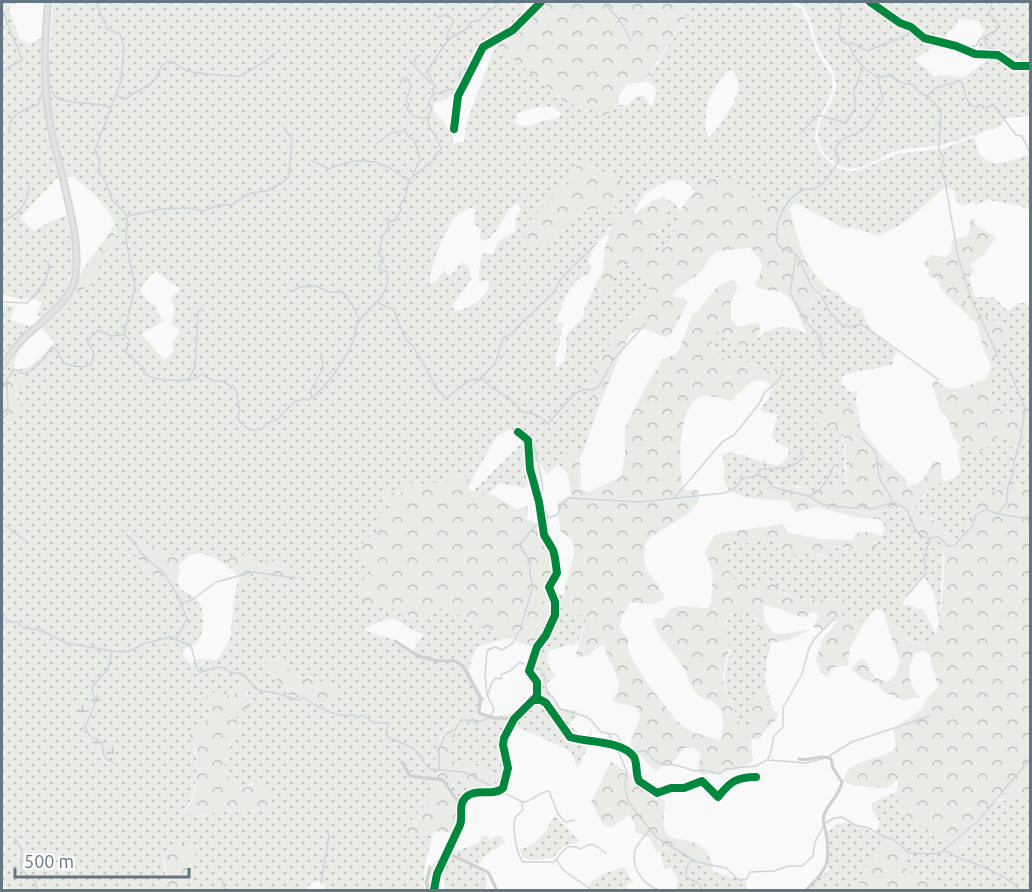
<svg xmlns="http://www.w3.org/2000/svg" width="1032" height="892" viewBox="0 0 1032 892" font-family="Ubuntu,sans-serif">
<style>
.grass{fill:url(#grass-dots);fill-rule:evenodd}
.forest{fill:url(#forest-crowns)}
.wetland{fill:url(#wetland-marsh)}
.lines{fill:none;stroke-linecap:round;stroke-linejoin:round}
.stream{stroke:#ced6d9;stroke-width:1.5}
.major-casing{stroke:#d5d6d7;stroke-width:8}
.minor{stroke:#cecfd0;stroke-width:3}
.major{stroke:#e1e2e2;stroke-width:4.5}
.cycleway-casing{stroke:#fff;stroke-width:11}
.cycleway{stroke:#00873e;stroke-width:8}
</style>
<defs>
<pattern id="grass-dots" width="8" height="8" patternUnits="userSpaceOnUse" patternTransform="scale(1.5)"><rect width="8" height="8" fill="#e8ebe6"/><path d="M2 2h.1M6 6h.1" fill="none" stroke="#c0c3c0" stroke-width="1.8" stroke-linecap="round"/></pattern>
<pattern id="forest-crowns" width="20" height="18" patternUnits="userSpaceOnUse" patternTransform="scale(1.5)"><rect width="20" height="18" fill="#e8ebe6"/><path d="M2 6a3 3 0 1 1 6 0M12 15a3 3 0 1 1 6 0" fill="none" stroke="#c0c3c0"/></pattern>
<pattern id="wetland-marsh" width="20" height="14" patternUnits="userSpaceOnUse" patternTransform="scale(1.5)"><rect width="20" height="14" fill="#e8ebe6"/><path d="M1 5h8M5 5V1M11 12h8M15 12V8" fill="none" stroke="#c0c3c0"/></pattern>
</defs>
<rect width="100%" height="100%" fill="#f9f9f9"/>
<!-- grass -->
<path class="grass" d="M2,2H20L11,5L9,9L19,38L29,44L43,37C40,86 46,130 58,177L20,218L34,230L66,215C76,266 81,280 42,318L37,314V311L42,303C37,298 27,298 22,300L6,295L2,296Z
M53,2H525C524,33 499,27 482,44C464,63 465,98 435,103L433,111L446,124L448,130L453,132V143L464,142L466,124L493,52L498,46L558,95L559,98C569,102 578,105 588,108C602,114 606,118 617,105H628L636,96H644L649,105H653L657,91L653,85L646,82L695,2H790L802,10L809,25L815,48L832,77V92L817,124L815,138L821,153L835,167L846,171H857L897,154L945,148L974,137C976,143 977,151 981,155C992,172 1017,157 1030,155V210C1017,203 1002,205 988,199L978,205L972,203L962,206L957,201L954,191L945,187L916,213L902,224L880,236L854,228H844L800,205L793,204L790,209C782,198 774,207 764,205C752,203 720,186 707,180L695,191L684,181L669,180L644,194L631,216L609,226L606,235L596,244L588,260L591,268L589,275C572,275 560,309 556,324L564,322C560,329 561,334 560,342C558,354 554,350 556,367H557L565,360C570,335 559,338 583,318L585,306L591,294L594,296C611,292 612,276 623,265L632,264C642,271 649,285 651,297L639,312L629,317L594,366L591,372L590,395L600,404L581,457L575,454L569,439L566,461L563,469L558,464L547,475L539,462L536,461L530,466L531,481L524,488L499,483L489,494L474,490L526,439L510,429L497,436L472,480L458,474L443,484L426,482C411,493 405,493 388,493L385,498C390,503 395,507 392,514L380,513L378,536H371L374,574L361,583V601L367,604L398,610L419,621L441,608L447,607L471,623L510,637L477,647C463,676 472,674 484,698L479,714L457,717C440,735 433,745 437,770L434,776L433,795L405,828L414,836L433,833L423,873L425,875L423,884L425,890H326L324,884L319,881L312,883L304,890H185L184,885C190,868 197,870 194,849C188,844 184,842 175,843L163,859L166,878L158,890H9L2,885V422H7L19,398L16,391L21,387L9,377H4L2,380V375L20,348L14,362L15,369C30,371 42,355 53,345V341L42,328L70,298L73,291L77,294C90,287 88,279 96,269C102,261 109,254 113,245C126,217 91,192 73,176L66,177L51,109L48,79ZM726,71H732C751,87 722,122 710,137L708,136L705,129L707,101ZM553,107L560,112L561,115C555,121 550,119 543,121C533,125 525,129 515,123L517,113L536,108ZM587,164L622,181V190L614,208C608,209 602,207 596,208C574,213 556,228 543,246L536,214L569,180L576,166ZM518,203L521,209L515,218L516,231L499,241L493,254L484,253C480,259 478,275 479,282L487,280L490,284C487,296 467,311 455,311L452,306L471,280L469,268L462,262L451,275H448L445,270L434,283L430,284C428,269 446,228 456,216C460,213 469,209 473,207L475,210L474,223L481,230L480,239L484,241C502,234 501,211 518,203ZM155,271L179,288L178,292L171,297L175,311L171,323L180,331L172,344L174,351L165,360L141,334L164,321L158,314L157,307C135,292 138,289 155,271ZM142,543L153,545L173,556H177L180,558L179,566C196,542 215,558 233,570L228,561L235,557L251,558L256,567L262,570L268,560L289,565L275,580L257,574L245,582L239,578L235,592L230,640C224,646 224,654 216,660L199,659L192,663L188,662L183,656V650C188,647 196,644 199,639C205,628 205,604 194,596C190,593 185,593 181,590L177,581L179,575L176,579L170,580L164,574V579L162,580L141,564L135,554ZM394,618L412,630L423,634L412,653L391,639L364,630L383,620ZM271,658L283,662L288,670L294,674L336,686L329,703L292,698L285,686L274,678L266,661ZM239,690L248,691C245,705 248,707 236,717L238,727L224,762L226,774L238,790L243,789L255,782L270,802L268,808L262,811L214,812L203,816L187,814L186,810C199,786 200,760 190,734L200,729L213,707L212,703L206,701L226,694L233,698ZM100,699V706L89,716L86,729C89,736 97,741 105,743L112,738L116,740L115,752H100L98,747L91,742L73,710L76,700L84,703Z
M796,2H1030V83L1027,89L1030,92V116L1006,118L1004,119L1002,126C983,131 965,140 945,144C929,148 912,146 896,151C880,156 866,170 849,168C834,166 821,153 818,138C815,116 841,101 835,77C832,65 822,57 818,46C811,29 813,12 796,2ZM958,19L980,21V24L984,30L979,39L978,53L983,54L986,61L963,78L945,75L934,76L915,59L937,45L947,44L941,40L957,24Z
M668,200L676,204L680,212C673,228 678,247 656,252L653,249C653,232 672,217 668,200Z
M969,279L975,297H993L1008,311L1019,303H1025L1028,306L1030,304V390L1024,407L1016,416L1009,419L1001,411L985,380L996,364V348L1003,341L999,323C980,316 955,303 969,279Z
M832,291L840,295L847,303L861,309L870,329L898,352L894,356L892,365L846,374L842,377L841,384L852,393L857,390L856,402C846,409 834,410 823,410L836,428L843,429L846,489L828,488L811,492C798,481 778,487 761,486L759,499C746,498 725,494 724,479C724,470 727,464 721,455L730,453L732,450L736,454L744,455L761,462L766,460L767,464H773L776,466C784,463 790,457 788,448L777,443L772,435L778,414L766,413L760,409L768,399L772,386L782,376L776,368C766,374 758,375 752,364L716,356C711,348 710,339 717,332H721L744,349C758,337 773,323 793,328C798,329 803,332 807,334L805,330L809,327L812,321L805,311L816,295L827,294Z
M8,305L15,306L10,320L33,327L2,361V306Z
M1030,429V485C1010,485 994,493 974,498C969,509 969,544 949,540C940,525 939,517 919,517L915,512V503L925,497L932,485L957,477L961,470L958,456L959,448L964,446L976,451L984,450L998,436L1005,437L1015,448L1019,447L1027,431Z
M891,506C913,510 909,527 923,537C927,541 937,541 942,542L944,545L939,624L934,593L923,575L901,605H909L924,611L936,635L929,644C903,645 894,626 880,609L874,610L863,625L862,621H853L837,613L844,599L796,600L769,581C764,583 757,587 751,587C728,587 712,546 740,538L745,543L770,537L778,549L795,552L798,555L807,550L817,557L827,552L825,547L827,545L854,550L877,545C877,538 885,534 885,526L879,519H875L885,508Z
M546,592L562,594C565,603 572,614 582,616L586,621L577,644C567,644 559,649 549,650C545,661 549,667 555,676L545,685L559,708L577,711V715L569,725L586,739L592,727C590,742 585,754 578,768L571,752L556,744L514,726C510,731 504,737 502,743C498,758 508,775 498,788C488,772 477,759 457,765L450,754C454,729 458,722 484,726L487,716C508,717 525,711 535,692C530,684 524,674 526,664C528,659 534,653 537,648C545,635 552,616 549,602L544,605L542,603L543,593Z
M742,608H748L752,611L755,623L772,642L767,658L765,684L751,707L749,724L747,726L740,724C728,690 718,689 731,651L721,631L731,616Z
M452,777H457L480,790L465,800L463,819L451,851L453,852L478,843L483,836H487L489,840L498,835L505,842L483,858L477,867C489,873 488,878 485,890H446L443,877L438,880L440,890H429C421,870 448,849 454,831C457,823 457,810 454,802C451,793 446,791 447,780Z
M897,792L900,810L931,833L949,850L962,848L982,812L992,801L1014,800L1030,792V890H948L907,869L904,863L905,860L911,858L910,851L893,842L885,841L880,852L864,870L857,890H811L809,885L828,871V832C841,816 860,825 875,834L880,822L872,809V803Z
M555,816L580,841L561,848L553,858L531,860L523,857L519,849C530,849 541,838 547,829C550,824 550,820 555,816Z
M659,849C688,849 707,878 743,878L746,881L747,890H677L678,879L671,868L665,870Z
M625,867L633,883H628L626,890L620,888L615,890H590L589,886C595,874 613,871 625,867Z"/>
<!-- forest -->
<path class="forest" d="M547,2H695L653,68L645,82L627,84L619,95L617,107L604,116L589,109L564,102L558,95L494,43L513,32L537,7Z
M581,162L622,181V190L614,208C609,209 606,208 600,208C591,208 581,212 573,217C560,224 546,249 533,248L525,240C522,219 557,195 569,180C573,175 575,169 578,163Z
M713,177C748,176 741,191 764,205L780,203L786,204L790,209C797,237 806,275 832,291C827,294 821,292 816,295L817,299H811L805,311L812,321L809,327L805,330C798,315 795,295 776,291C768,290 764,291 757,287L755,284C764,268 765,260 750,248L717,251L711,256L702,271L673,292V296L677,298L684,297L688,302L671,334L666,337C650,334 644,320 628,337L600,404L586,391C588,383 590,374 594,367C603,351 617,337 623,321L637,314L651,297C649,284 642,271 632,264L622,265C612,276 611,292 594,296L591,294L603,270L605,248L609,234L606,235L615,217L636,213L652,201L664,197L668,200C672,218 652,231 653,250L660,251C679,242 673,231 678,215C683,203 701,182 713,177Z
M974,218L976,225L996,237L983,256L971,263L970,265L975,270C970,274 968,280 966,287C957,313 998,316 1007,333L1006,337L996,348V364L990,373L991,365L984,351L977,324L942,291L937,279L929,276V269L924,265L926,260L932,255L946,257L951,252L952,240L968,236L971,219Z
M114,223L115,242L80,295L73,291L84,267L107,237Z
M731,280L735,281L738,287L731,302V320L738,327L756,323L760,325L759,335L753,341L751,347L743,349L728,336L717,332C710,339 711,348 715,356L752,364C761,379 770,370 783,366C786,375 778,380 772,386L762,380L751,382L730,401C722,399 711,395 703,396C676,402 678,470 684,490H697L700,494C697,518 661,524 646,543C638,577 657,573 664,597L663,600C650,607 643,603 630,602L622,617L619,628L629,640L628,647L631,657L648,684L677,721L692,732L720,740C725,732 724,711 716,704C711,698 701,700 696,693C690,686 687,675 683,667C673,650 658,640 653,619L665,617C674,599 692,609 708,608L711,603L713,573L705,551L714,536L721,533L783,524L788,533L821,539L852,540L855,534C864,531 873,531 881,537L877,542L876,548C861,554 843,546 827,545L825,547L827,552L812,557L811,552L808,550L798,555H794L795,552L778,549L770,537L745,543L740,538C714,546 727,584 749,586C757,587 765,582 772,581L786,594L796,600L844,599L846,602L837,613L853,621H862L863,625L850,648L848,666L834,667L827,677L821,673L816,659L824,637L837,622L833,620L823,630L813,627L819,616L814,612H811L806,617C791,617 779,605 763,605L765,621L773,633C787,636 798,629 810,630L789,640L770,643L762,638L752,611L748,608C737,608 725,620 721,631L729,636C732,651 724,663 723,678C723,689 736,712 740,724L747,726L749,724L751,708L765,684L773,709L778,714C775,725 763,729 759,740L753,738L751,741L753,760C742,772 715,774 700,774L698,769L701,754L694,748H684L671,765L661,767L656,772C648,762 637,755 630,744L640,717L636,707L621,704L612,701C629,677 607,667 604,644C594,648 591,657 578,657L576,653L586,621L582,616C542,609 581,564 573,543C571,536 564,536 560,530L557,500H562L571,495L568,475L563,469L566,461L569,438L574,452L580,457L581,489L589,492L621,477L625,454V428L647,384L663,359L674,355L679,350L693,313H696C708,301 713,285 731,280Z
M4,377H9L14,381L23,379L28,380V383L16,391L21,405L20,415L12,422H2V380Z
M936,380C952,397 966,385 985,380L1001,411L1009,419C1022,415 1026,402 1030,390V429L1027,431L1020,447H1011L1005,437L998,436L984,450L976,451L964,446L961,448L952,434L949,421L939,408L932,383Z
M856,402L861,429L885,459L907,480L906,486C924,486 926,473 933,461L940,462L943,481L932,485C926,498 917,498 914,508L919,517C939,518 939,525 949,540C969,544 969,510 974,498L1012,486L1030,485V792L1014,800L998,799L987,805L957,854H952L931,833L900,810L897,798L898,780L886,788L856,786L844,782C843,758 886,761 896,747L893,729L922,709L924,703L938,687L929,654L924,650L914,654C907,672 907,681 919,697L902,700L884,692L877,684L861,678L851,668L862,659L867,661C870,672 875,680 888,682L896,674L900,661L884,616C897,625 899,638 915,643C920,645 928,645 932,641C943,630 945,562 944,545L942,542C936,541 928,541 923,538C908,529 915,506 888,507L875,519L854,517L817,507L795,512L788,501L759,499V491L765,482L775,487L791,485L797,488L804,487L811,492L815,491L819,485L830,488L846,489C848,469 845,448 843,429L822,426L814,419V414C826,407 843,411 856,402Z
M455,474L472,480L468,489L496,496L517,510L524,506H528V516L526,519C540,522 537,528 543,539C545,544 550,547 551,552C557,570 542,587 542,603L544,605L552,603L547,619L546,629L537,649L471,623L447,607C443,607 423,618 419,621L398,610L367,604L361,601L360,591L362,580L374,574C359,565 356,551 367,537L378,536L379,513L391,514C396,505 386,502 385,494L393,493L400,494L408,481L418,488L426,482L443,484Z
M142,543L153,545L173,556H180L179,575L176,579L170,580L164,575V579L159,580C151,572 140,564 135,554L138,545Z
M245,555L251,558L256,567L262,569L263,563L268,560L289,565L292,570V577L281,584L274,582L275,580L267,579L264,576L257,574L245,582L237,576L227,561L230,558Z
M271,658L283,662C289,677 321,680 336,686L340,689C338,712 307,703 292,698C283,684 270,677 266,661Z
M242,684L246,685V698L250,707L236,717L239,730L231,742L224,762L226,774L239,789C249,789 253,780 265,783C271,791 272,798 268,808L262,811L214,812L196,817L187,814L186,810L192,801L195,790L197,755L196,748L191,745L190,734L200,729L213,707L212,703L206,701L208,693H221L233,697Z
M468,714L487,716L484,726C458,722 454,729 450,754L457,765C477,760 488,772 498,788C492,789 484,791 478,790C466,786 461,772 447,780C446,791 451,794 455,803C458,812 456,824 453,833L438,831L429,835H409L405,828L433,795V778L437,770L435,762L436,749L438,742L457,717Z
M611,761L636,779L643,787L665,801C665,810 662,822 665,830C670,845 695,833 708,854C711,861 713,865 713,872L674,851L659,849L657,853L650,838L635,832V824L629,815L612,827L604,826L591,802Z
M885,841L893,842L909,851L911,859L905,860L904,863L907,869L948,890H857L864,870L880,852Z
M175,843H187L194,849C199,872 182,875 185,890H158C160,887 164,883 166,878C169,862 156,858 175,843Z"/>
<!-- wetland -->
<path class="wetland" d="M90,689L96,691L101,703C95,714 84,717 87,732L102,742L105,743L112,738L116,740L115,752L107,758H104L98,748L88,739L79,720L70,707L76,700L84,703L88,702Z"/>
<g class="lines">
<!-- stream -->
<path class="stream" d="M96,2L107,29L120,34L124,48L121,81L95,150L100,161L98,172L106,182L112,200L125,213L127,219L126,240L135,287L124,334
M605,2L609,9L619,19L631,40
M839,2L841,18L839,32L841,41L847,44L852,43L867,51L907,35L913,34L916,39L928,41
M437,17L446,15L453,19C454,25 448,30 447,36L449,39
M985,38L986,45L989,48L1020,55L1022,59L1030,64
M849,44L853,54L863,67L878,78L883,100C873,110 873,121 864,129C854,138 839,134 835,152L839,159C836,168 824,185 816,188C812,190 806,188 802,190C784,201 775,221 777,242L780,247L797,255L813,289L821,295L830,312L842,325L849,327L860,324L870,330L939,380
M960,49L965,54L968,53L972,46H976L979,40L997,30L998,23L989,14L992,2
M1021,54L1023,49L1030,50
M420,55L416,57L414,66L431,83
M2,71L22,60C18,46 5,23 4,12
M879,78L889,75L902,83L914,85L919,93L927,96L941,110L939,150L944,158L941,169L945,182L958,256L969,293L998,356
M400,84L402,79L407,78C414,88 409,90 406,100L409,105L407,109C415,121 415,117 427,118
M49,92H53L55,97C73,106 92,101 110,107
M435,94L451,89L457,90L460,83L461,69
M928,95L936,88L959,81L962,82C966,92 964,101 974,107L980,105L985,108L991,105L994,106L1016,135L1022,136L1030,153
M117,96L127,99C134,90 146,89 154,81C160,75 158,65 167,62C175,60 181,69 188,71C193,73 234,77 239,76C246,74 269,59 275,53
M9,133C7,113 24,111 39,104L42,92H44
M800,134L818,115L846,123L855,108L854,91L863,67
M377,143L391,133L405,131L409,137L415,141L420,160L413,175
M312,161L329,169C348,160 369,157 388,167C395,171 401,176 408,180
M128,216L160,209L189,208L203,211L219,205H231L251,193L266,191L282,183L289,177L292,139L284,128
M2,221C18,216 28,203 29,186
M796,256L790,293L806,322L820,336L823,358
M293,291L300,287L316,286L329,292H343L349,299L360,321
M2,302L27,303C37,293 52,277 48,262
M379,303L394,310L406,340L413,346L438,390L446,398L470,380L483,379L492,388L509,398L522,411L539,416L548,424L574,394L584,389L591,390L598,387L614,359L646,323
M124,335L129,339L126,352L144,369V374C154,381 192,384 202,374L213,381H221L235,388C239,394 236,401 240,410L237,417C246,432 257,434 269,423C272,420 278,420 281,416C290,407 294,397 309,400C329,384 346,360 355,336C356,333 355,330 356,327C363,309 392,299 387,272L379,269L384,259L379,254L383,234L389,231L388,222L395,220L401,210L400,204L405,198L409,180L432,161L438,151H441C440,135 419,125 432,110L429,101L434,94L432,89L435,86L427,71L449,39L466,29L471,22L478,21L501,2
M2,375V373
M481,378L495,364L503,338L513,333L518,326L554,292L560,280L570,269L597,243
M2,381L6,386
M188,381L195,367L198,312L201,309L204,311
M311,397V390L323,369L321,353
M2,420L8,412L7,380L13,370H17L24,374C36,369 45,357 52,347L57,350L64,363C72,366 85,370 92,363L94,352L87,342L98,330L111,336L123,335
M532,436L543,486L541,498L548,517
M862,438C883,458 874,452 879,476C882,486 890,491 892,502
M757,474L760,469C775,469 795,470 803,457L801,448
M809,496C822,492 829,477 834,465
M675,497L722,442L734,435L759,404L765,392L779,380L783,369
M998,513L1007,502L1008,486L1013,473L1014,461L1020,442L1025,409L1009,369
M1028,520L1030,527
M2,523L26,541
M126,534L147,559L164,573L179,598L187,619L177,638
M907,596L926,573L924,557L930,539
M183,603L192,600L216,582L253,572L296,578
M2,616L8,622H17L23,628L41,630L66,643L112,651L127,652L146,643L170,637L191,646L197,669L200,672C209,672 210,665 225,668L229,672L243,674L255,688L262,691L272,692L298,700L304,698C316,706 337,719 353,715L358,718L362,715L374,723H387L388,724L386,734L388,737L413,748L422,757L424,763L430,769L464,772L522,802C533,802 538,792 549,791L558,814L565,822L574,820
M112,652L108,669L92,687L95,704L85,727L89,735L101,743C106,752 99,758 113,762
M488,694L492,682L496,678L501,679L502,674L510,671L520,662L531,668H540L545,678L547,693L553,697L560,709L584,716L590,719L601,732L617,735C624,749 631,753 646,751L654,760L662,764L675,765L695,771L704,770L720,774L726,769L756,766L767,760L770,755L774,736L783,727V708L802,674L809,648L815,638L835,618
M608,734L616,744
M617,748L627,772L625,784L627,798L632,807L657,838L697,862L726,868L739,880L747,879L750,872L774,871L788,866H802L813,856L815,842L823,827
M829,756L852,742L930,716
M768,760L806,763L825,758
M439,769V750L445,734L455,730L461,720L483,721L491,715L494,709L487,695L485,675L487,652L489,649L496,647L502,650L513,643L520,630L533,586L530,575V561L521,548L520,544L540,520L557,515L561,506L568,498L640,502L724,493L734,489L742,479L758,475L768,480L772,487L808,496L824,505L855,508L862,506C874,513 880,504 892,503C897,502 902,507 906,508C911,518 914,538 929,538C933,538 936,536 939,537L948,546H954L974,524L975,516L982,511L988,510L998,514L1030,519
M522,803L523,810C520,812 518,814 516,817C511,826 517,855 523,862H554C562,853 566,841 581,849C594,840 595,846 606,853
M826,823L834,818L842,817L855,825L869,828L886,838L893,839L909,853L935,854L943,851L979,820L1030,759
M650,830C646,835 638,842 636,848C629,866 643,885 659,890
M14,838L22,850L21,870L35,881L37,890
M944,851C950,852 952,855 957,857C972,862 1012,877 1019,890
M557,860C563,875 581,880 591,890
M691,860L686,869V877L698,883L702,890
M221,878L225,890
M321,883L329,837L328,832
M11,890H16"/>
<!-- major casing -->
<g class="major-casing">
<path id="major" d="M2,367C8,357 15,347 24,338C41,322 63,307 73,285C88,247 53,155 48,111C43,74 45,38 48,2"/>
</g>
<!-- minor -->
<path class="minor" d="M870,2L900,23L911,27L924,38L956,46L975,54L998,55L1014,66H1030
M454,129L458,96L483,47L513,30L541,2
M395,641L418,656L438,661H455L463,666L480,697L479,713L494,718L514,719
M535,700H541L546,703L570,737C587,743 622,740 634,757C638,765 635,773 639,781L657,793L671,788H684L702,781L718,797C730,782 736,777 756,777
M799,759C810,762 820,753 831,759L833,768L842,782C840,795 828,803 824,815C822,821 825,827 826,833C831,864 827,869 806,890
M402,762L410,776L443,780L461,806
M447,853L488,872L497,890
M428,890L426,883L430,867
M434,890L437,874L460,825C463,817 459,807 463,801C472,785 493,798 503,788L508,768L503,745L504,738L514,719L537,696V682L529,671L537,647L546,635L555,615V602L549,587L557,573L555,558L553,550L544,535L539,502L530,469L528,440L518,432"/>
<!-- major -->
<use href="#major" class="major"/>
<!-- cycleway casing -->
<g class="cycleway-casing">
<path id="cycleway" d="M870,2L900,23L911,27L924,38L956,46L975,54L998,55L1014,66H1030
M454,129L458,96L483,47L513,30L541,2
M535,700H541L546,703L570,737C587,743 622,740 634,757C638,765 635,773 639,781L657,793L671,788H684L702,781L718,797C730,782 736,777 756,777
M434,890L437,874L460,825C463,817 459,807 463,801C472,785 493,798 503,788L508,768L503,745L504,738L514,719L537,696V682L529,671L537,647L546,635L555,615V602L549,587L557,573L555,558L553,550L544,535L539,502L530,469L528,440L518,432"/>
</g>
<!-- cycleway -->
<use href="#cycleway" class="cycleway"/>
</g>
<!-- border -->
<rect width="1032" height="892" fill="none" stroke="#657683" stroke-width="6"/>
<!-- scale -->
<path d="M15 868v9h174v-9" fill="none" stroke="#657683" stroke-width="3"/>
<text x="24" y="868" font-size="18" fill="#657683" stroke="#ffffff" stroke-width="4.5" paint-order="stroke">500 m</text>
</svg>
